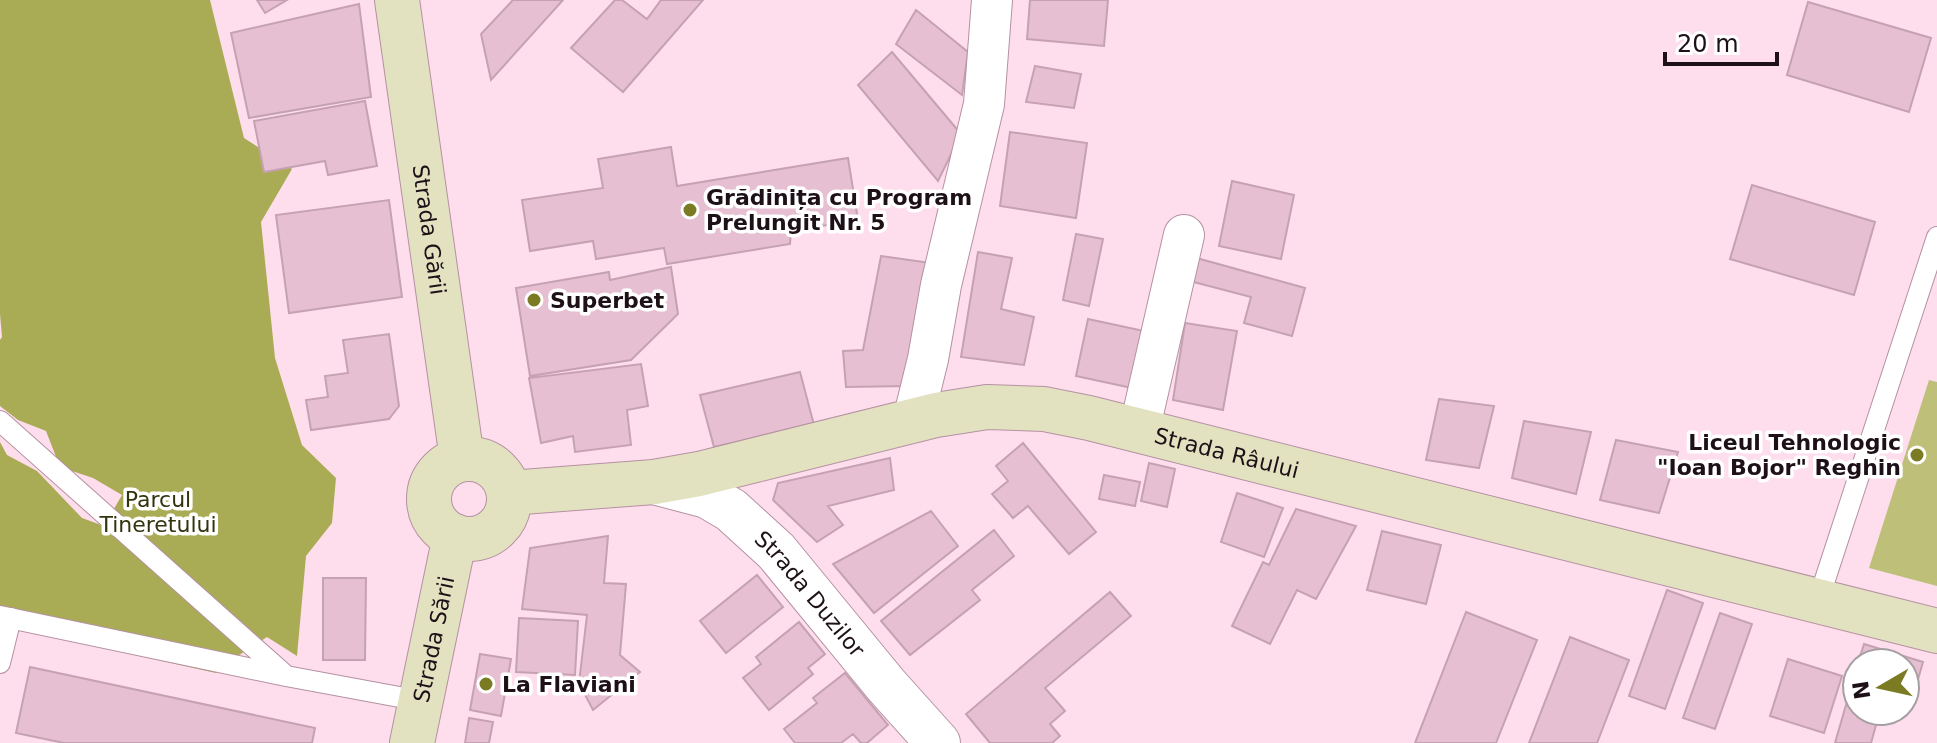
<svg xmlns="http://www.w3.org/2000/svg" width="1937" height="743" viewBox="0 0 1937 743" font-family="'DejaVu Sans',sans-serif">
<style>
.green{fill:#bec079}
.forest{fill:#aaac55}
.building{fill:#e6c0d2;stroke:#c6a1b2;stroke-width:2}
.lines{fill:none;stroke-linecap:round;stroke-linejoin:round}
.service-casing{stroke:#b591a1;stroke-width:22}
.minor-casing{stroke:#b591a1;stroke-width:42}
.tertiary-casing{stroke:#b591a1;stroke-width:46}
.secondary-casing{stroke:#b591a1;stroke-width:46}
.service{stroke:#fff;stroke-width:20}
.minor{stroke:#fff;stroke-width:40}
.tertiary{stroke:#fff;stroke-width:44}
.secondary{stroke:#e2e2c1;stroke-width:44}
.poi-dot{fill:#7a7b22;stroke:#fff;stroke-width:3}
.labels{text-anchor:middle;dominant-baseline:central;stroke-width:7;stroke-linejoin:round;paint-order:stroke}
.poi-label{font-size:22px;font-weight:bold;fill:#1d1017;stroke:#fff;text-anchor:start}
.street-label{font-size:22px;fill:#1d1017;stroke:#fff}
.park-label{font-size:22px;fill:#33340e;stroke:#fff}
</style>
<rect width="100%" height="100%" fill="#fedeed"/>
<!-- green -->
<path class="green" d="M1929,380L1937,382V586L1869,568Z"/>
<!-- forest -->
<path class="forest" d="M0,0H210L244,138L292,169L261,222L275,358L302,445L336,478L332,523L306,556L297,656L267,637L233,659L216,673L0,625V442L7,455L37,471L82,518L104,526L122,495L93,478L60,467L46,431L18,420L0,406V340L2,337L0,314Z"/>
<!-- building -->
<path class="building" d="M257,0H287L265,13Z
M513,0H563L491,80L481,34Z
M615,0H622L647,19L661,0H703L623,92L571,48Z
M1030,0H1108L1104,46L1027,39Z
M1808,2L1931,38L1909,112L1787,75Z
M359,4L371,97L249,118L231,33Z
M916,10L968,52L962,95L896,44Z
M892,52L961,134L938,181L858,85Z
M1035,66L1081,74L1074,108L1026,102Z
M365,101L377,166L328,175L325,161L264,172L254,121Z
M1010,132L1087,143L1076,218L1000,206Z
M671,147L677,186L848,158L858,220L791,231L790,244L667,264L664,248L596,259L593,241L530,251L522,200L603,188L598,159Z
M1232,181L1294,195L1281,259L1219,246Z
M1752,185L1875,222L1854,295L1730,259Z
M389,200L402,297L289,313L276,215Z
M1076,234L1103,239L1089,306L1063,300Z
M978,252L1012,258L1001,309L1034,317L1024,365L961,357Z
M881,256L931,263L909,386L846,387L843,351L863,350Z
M1193,257L1305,288L1292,336L1244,323L1251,297L1186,280Z
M671,267L678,314L631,360L530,376L516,288L609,272L610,280Z
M1088,319L1144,331L1132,388L1076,376Z
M1185,323L1237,331L1223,410L1173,400Z
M389,334L399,406L389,419L311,430L306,400L328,397L325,376L348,373L343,340Z
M641,364L648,406L627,410L631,445L575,452L573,436L541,443L529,378Z
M800,372L814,425L714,447L700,395Z
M1439,399L1494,406L1479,468L1426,460Z
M1524,421L1591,432L1576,494L1512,478Z
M1616,440L1678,452L1659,513L1600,500Z
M1023,443L1096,532L1069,554L1028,506L1013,518L992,494L1008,481L996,466Z
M890,458L894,490L828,506L843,525L817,542L773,500L778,483Z
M1149,463L1175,469L1167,507L1141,501Z
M1104,475L1140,482L1135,506L1099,499Z
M1237,493L1283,508L1264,557L1221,542Z
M1296,509L1356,526L1316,599L1297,590L1270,644L1232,626L1263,562L1269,565Z
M931,511L958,546L874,613L833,564Z
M994,530L1014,556L972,590L980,600L910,655L881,621Z
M1382,531L1441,545L1426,604L1367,590Z
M608,536L604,583L626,584L620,655L640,672L593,710L579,683L587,615L522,609L530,548Z
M757,575L783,607L726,653L700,621Z
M323,578H366L365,660H323Z
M1667,590L1703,603L1665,709L1629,696Z
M1110,592L1131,616L1045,688L1065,711L1050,724L1060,736L1052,743H990L966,714Z
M1466,612L1537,640L1496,743H1415Z
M1720,613L1752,624L1715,729L1683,718Z
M519,618L578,621L575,675L516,672Z
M799,622L825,654L808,668L813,674L769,710L743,678L761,664L756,657Z
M1570,637L1629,660L1597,743H1529Z
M1864,644L1923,662L1911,704L1905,702V663H1858Z
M480,654L511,659L501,716L470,710Z
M1788,659L1842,676L1824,733L1770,716Z
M30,667L315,728L312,743H64L16,733Z
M1857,667V711H1880L1871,743H1835Z
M845,673L888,725L867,743H861L853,734L841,743H795L784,729L817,703L813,698Z
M469,718L493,722L489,743H465Z"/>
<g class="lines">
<!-- service casing -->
<g class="service-casing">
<path id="service" d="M0,421L284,674
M1818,601L1937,237
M0,616L286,676L421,701
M0,663L11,618"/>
</g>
<!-- minor casing -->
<g class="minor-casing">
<path id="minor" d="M913,420L928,359L941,285L984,104L992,0
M1139,431L1184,235"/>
</g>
<!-- tertiary casing -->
<g class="tertiary-casing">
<g id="tertiary">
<path id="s1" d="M654,482L707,496L731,510L776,551L886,685L938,743"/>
</g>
</g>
<!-- secondary casing -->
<g class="secondary-casing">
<g id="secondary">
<path id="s2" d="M397,0L462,459"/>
<circle cx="469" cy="499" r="40"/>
<path id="s3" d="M509,493L654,482L699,474L936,415L987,407L1044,409L1089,418L1937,631"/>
<path id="s4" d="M412,743L455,536"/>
</g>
</g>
<!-- service -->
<use href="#service" class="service"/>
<!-- minor -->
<use href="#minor" class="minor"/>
<!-- tertiary -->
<use href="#tertiary" class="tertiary"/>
<!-- secondary -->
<use href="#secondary" class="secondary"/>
</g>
<!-- markers -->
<g class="poi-dot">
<circle cx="690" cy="210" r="8"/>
<circle cx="534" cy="300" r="8"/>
<circle cx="1917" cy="455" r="8"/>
<circle cx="486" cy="684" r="8"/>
</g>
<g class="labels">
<!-- poi labels -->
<g class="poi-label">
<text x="706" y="197">Grădinița cu Program<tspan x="706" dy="25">Prelungit Nr. 5</tspan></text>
<text x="550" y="300">Superbet</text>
<text x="1901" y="442" text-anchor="end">Liceul Tehnologic<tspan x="1901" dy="25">"Ioan Bojor" Reghin</tspan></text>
<text x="502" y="684">La Flaviani</text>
</g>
<!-- street labels -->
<g class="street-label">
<text stroke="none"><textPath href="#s2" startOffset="232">Strada Gării</textPath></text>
<text stroke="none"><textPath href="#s3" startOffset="732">Strada Râului</textPath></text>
<text stroke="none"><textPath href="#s1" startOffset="198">Strada Duzilor</textPath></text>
<text stroke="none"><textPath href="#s4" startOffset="106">Strada Sării</textPath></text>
</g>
<!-- park labels -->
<g class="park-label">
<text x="158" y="499">Parcul<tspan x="158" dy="25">Tineretului</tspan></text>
</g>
</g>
<!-- north arrow -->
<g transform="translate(1881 687) rotate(261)"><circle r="38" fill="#ffffff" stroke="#a59fa2" stroke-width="2"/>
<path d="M0-6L14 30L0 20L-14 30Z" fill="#7a7b22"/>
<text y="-12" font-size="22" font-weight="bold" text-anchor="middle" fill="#1d1017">N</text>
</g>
<!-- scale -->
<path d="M1665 52v12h112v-12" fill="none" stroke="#1d1017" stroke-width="4"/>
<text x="1677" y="52" font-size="24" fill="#1d1017" stroke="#ffffff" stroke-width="6" paint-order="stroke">20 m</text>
</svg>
